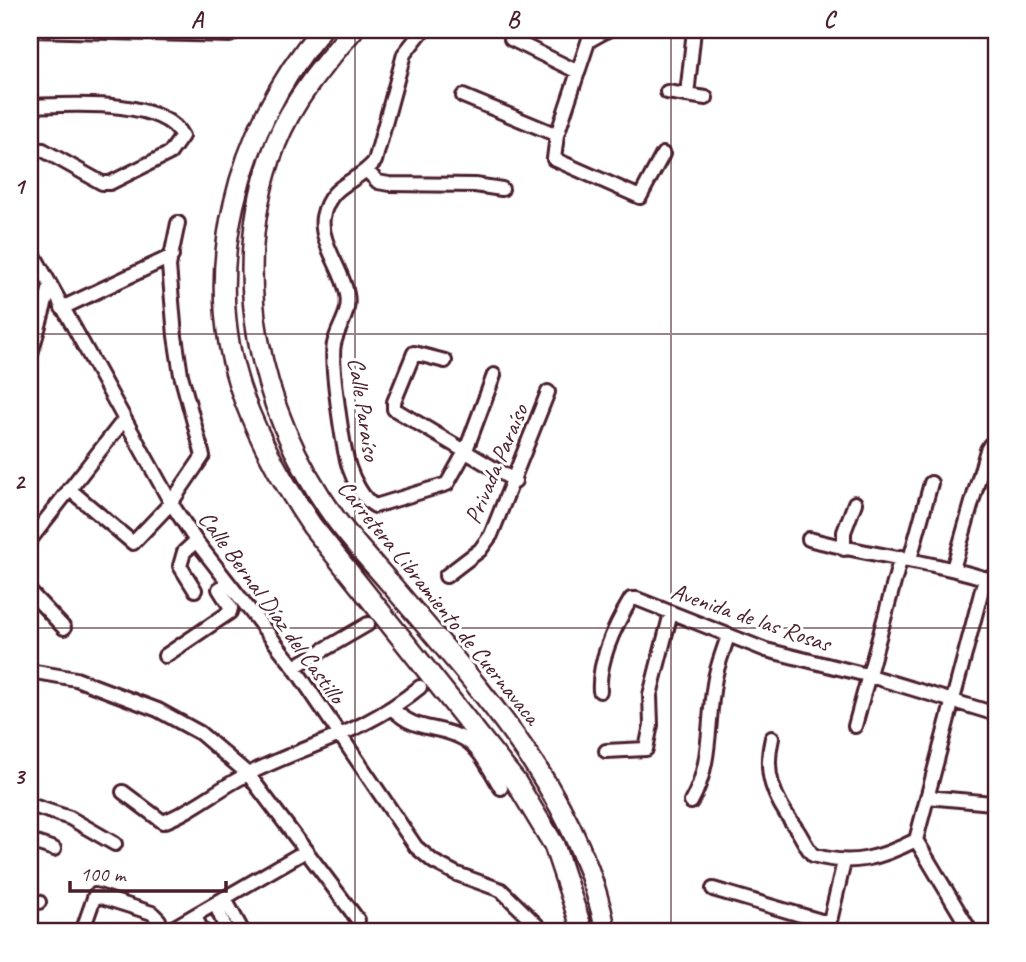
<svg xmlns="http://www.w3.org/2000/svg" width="1026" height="962" viewBox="0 0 1026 962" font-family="Caveat,sans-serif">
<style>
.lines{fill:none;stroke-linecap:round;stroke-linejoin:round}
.minor-casing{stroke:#4a1f2b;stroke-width:18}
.highway-casing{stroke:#4a1f2b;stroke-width:24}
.minor{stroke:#fff;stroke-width:12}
.highway{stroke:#fff;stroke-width:19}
.grid{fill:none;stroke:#4a1f2b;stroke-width:2;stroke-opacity:0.55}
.labels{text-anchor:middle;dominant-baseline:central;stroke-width:6;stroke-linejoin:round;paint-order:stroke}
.street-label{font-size:24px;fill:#4a1f2b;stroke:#fff}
.neatline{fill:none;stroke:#4a1f2b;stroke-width:2.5}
.grid-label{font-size:23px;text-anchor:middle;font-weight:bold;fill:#4a1f2b}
</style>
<rect width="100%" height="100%" fill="#fff"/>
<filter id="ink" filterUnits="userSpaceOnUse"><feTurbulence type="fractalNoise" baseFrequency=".0143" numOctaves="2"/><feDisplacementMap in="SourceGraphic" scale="14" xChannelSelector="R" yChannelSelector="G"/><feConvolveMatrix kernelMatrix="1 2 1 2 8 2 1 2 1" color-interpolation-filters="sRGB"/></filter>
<g filter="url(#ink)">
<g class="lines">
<!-- minor casing -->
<g class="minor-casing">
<path id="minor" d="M30,30L230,35
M423,30L404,54L375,161C357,184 330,182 323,217C319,242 343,270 347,294C351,313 338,326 334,344C330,361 343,449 349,467C353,479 363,500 375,506L447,484L466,450L494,375
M592,30L557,135L554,159L640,197L663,154
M511,39L578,72
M590,40L608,30
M667,92L706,98
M687,95L694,30
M463,96L557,135
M30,106C67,105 162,97 182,136L170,153L110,183H102L43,150L30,149
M367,171L378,182L389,184L475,185L502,189
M30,248L171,503L196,541L294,667L416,847L434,862L457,874L501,890L544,932
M62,308L172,256
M30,357L50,287
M445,361L414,353L394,402V409L515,481
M69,489L133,543L171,503L203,456L181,375L175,336L169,266L178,223
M809,539C871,556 935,561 996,582
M30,540L123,421
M844,549V532L855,503
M910,559L931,483
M953,569L987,450L990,445H996
M446,576L480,550L491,535L548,392
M195,590L180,566L184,552L196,541
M30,592L64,628
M165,656L230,612L231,608L219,589L228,583
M294,667L368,624
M30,671L76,679L158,710L200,733L248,774L358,920
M600,691C598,661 616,624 631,599H637L766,650L867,675L996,714
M393,709C416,733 438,724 464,739C480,748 491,772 501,788
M855,726L901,557
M772,738C763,774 774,798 795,827C802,836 805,846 813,855C852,867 881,858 916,840
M606,751L646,749L651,725L650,695L671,613
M123,792L163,822C193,811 219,788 248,774C311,743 363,734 420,687
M927,797L992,803
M691,802C712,765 707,726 714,684C716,668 723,652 728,636
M30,805L70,818L115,844
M30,841L54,849
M713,889L821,921H830L844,862
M225,899L243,932
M30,900L39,902
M216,905L227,932
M195,917L203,932
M82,932L95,895L152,913L159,920L161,932
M166,932L304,852
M971,932L916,840L985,578"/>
</g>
<!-- highway casing -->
<g class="highway-casing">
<path id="highway" d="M321,30C237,130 198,273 244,399C261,444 285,486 312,526L516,782L554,845L583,932
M353,30C324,64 293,100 276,143C227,269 257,409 335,518C351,540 371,561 389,582C478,688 579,792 606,932"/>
</g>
<!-- minor -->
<use href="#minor" class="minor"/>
<!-- highway -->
<use href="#highway" class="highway"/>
</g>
</g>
<!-- grid -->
<path class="grid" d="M355,30V932M671,30V932M30,334H996M30,628H996"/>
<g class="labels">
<!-- street labels -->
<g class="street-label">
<text transform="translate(364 409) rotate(81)">Calle Paraíso</text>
<text transform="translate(496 464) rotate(-67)">Privada Paraíso</text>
<text transform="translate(439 602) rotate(51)">Carretera Libramiento de Cuernavaca</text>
<text transform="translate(272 607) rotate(54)">Calle Bernal Díaz del Castillo</text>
<text transform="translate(751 617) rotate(19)">Avenida de las Rosas</text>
</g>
</g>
<!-- margin -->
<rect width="1026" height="962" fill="none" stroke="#fff" stroke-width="77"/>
<!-- scale -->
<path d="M70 881v10h156v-10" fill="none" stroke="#4a1f2b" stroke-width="3.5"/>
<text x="80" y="881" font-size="21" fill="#4a1f2b" stroke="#ffffff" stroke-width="5" paint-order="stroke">100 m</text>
<rect x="38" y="38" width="950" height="885" class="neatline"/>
<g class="grid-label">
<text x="197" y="27">A</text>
<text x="513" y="27">B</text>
<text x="829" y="27">C</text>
<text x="19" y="194">1</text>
<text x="19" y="489">2</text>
<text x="19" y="784">3</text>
</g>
</svg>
